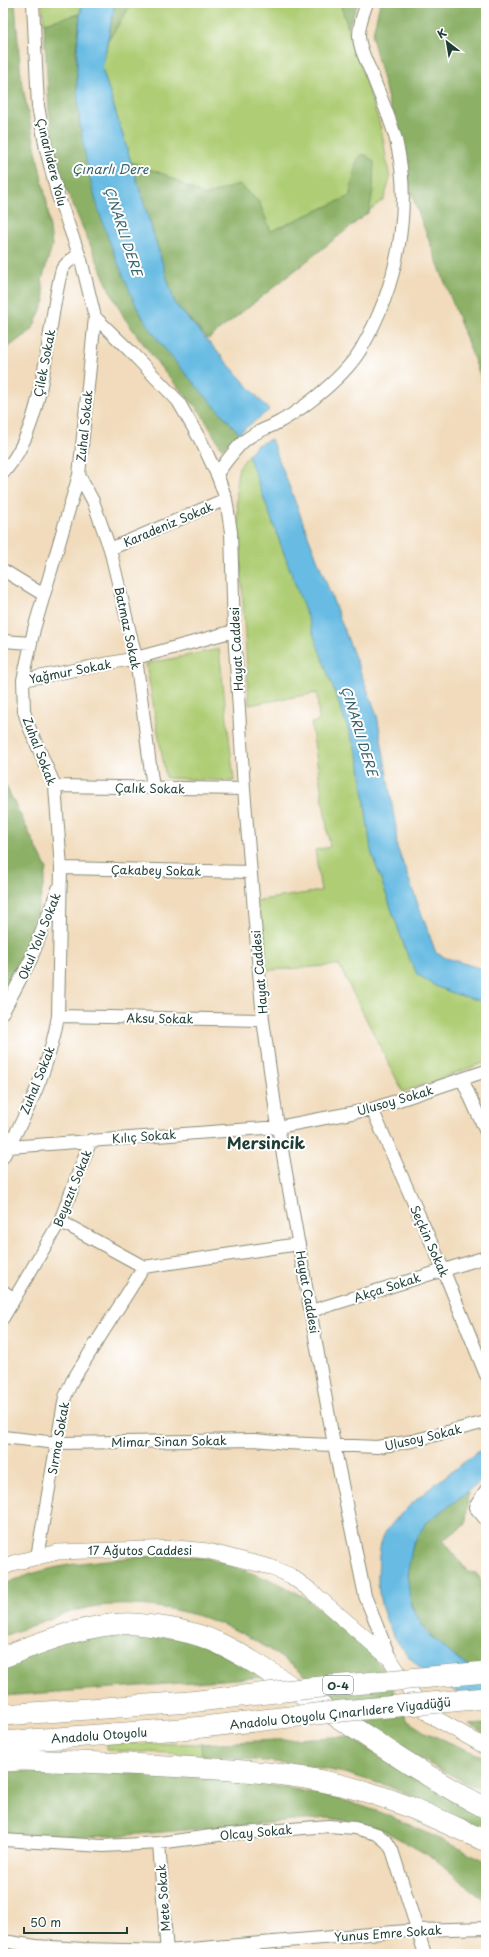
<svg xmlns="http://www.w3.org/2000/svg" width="489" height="1957" viewBox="0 0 489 1957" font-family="'Playpen Sans',sans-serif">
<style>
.green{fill:#afcd74;stroke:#678554}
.forest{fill:#8bb066;stroke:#55764d}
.water{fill:#67bbe3;stroke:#437c8c}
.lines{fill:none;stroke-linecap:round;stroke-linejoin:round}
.minor-casing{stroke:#888c78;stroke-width:14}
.tertiary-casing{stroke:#888c78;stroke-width:16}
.motorway-casing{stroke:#888c78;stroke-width:22}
.minor{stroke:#fff;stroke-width:12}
.tertiary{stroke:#fff;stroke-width:15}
.motorway{stroke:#fff;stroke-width:21}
.motorway-bridge-casing{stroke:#888c78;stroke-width:22;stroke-linecap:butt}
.motorway-bridge{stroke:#fff;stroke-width:21}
.labels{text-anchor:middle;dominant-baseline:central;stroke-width:4;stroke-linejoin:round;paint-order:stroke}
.shield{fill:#fff;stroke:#627771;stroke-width:1}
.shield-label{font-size:11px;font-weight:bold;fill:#1f3d34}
.street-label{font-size:12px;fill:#1f3d34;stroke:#fff}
.water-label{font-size:13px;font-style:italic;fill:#356369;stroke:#fff}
.district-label{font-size:16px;font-weight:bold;fill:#1f3d34;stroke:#fff}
</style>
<rect width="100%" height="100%" fill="#fff"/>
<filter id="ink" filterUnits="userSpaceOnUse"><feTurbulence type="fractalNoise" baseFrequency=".025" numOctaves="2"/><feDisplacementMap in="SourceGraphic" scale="8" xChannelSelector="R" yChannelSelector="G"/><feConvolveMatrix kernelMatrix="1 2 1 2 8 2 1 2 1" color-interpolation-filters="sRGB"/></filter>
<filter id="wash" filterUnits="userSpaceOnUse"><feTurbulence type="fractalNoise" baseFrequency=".012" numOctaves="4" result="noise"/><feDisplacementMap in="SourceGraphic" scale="16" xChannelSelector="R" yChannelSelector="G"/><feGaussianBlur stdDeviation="0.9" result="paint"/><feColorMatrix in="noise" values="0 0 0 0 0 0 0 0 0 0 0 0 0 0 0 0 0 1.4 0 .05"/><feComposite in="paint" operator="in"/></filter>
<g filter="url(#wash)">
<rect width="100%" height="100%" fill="#f1dbbc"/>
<!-- green -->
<path class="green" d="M42,3H82L80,14L44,23Z
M132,3H340L381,128L390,179L384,199L208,339L175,304L102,68L108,41Z
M257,445L424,953L486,983V1062L403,1092L339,965L259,971L254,901L321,891L315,850L330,847L311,723L319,721L317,693L249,705L236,483L239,467Z
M219,649L234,781L166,778L146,664Z
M106,1743L201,1744L202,1755L106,1750Z"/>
<!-- forest -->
<path class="forest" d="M3,3H15L21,79L47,203L52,246L42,280L45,301L32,330L3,351Z
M115,3H132L108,41Z
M340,3H358L348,28Z
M380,3H486V397L480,375L414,201L372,37Z
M80,14L76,51L79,122L113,251L141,315L163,346L239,433L222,449L201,413L162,369L125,319L110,291L58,170L49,110L44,23Z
M360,155H366L374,162L373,190L369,212L208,339L175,304L131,162L166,175L205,196L239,184L259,202L271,231L348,197L350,194L357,160Z
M3,780L47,869L37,913L11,983L3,994Z
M468,1492L466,1524L443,1540L468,1572L476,1573L486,1586V1679C445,1650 397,1620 409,1562C412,1548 416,1534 426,1523C436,1512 455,1501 468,1492Z
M172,1554L213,1559L276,1582L303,1596L362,1644L384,1670L408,1721L425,1732L486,1758V1793C451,1775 413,1757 380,1734C342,1708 309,1675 270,1650C219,1616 159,1600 98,1606C70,1609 30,1627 3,1636V1585C55,1560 116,1560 172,1554Z
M126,1632L195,1640L264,1677L3,1696V1669L58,1641Z
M486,1724V1735L469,1725Z
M350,1736L397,1769L486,1817V1830L388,1786L344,1773L304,1765L202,1755L201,1744Z
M28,1771C128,1772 229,1773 326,1796C382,1808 434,1837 486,1861V1902L435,1859L385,1831L364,1824L329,1818L127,1835L80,1837L3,1833V1772Z"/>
<!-- water -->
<path class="water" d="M82,3H115L102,68L175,304L269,410L239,433C206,395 168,359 142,316C134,304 129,288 123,275C85,189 67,96 82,3Z
M271,439L377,715L396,828L397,847L436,953L446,958L486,970V1002L458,995L437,987L417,974L407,954L371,851L359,759L248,455L257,445Z
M486,1446V1478L426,1523L413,1544L407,1574L411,1606L426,1632L454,1656L486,1679V1708C468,1697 448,1688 431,1676C398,1653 377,1615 378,1575C379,1562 378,1545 385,1533C404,1504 457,1468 486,1446Z"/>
</g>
<g filter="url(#ink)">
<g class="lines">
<!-- minor casing -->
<g class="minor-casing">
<path id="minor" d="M95,317L129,350L178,401L202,443L218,477L226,499L231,532L234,631L244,789L263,1020L278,1127L334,1445L365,1596L390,1658
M3,473C48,424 45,331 62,269L67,263L79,254
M217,474C225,463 233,451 244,441C255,431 268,429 281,421C306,407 346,375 361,349C397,288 413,210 396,140C390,117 379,94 371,72C366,61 359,47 359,35C359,24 363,14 367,3
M79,475L93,501L110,549L136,658L153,788
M110,549L226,499
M3,570L44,595
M3,641L31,643
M23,680L136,658L234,631
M55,786L244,789
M61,868L251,872
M3,1012L31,959L58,889
M58,1016L263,1020
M462,1079L486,1132
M372,1109L443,1269L486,1375
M9,1147L278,1127L372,1109L486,1071
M3,1157C27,1114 50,1066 58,1016L61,868L55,786L29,727L24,711L23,680L34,629L79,475L95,317L81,260L57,193L46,149L38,106L33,3
M60,1221L144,1267L299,1244
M3,1291L14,1299
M311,1311L486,1257
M3,1318L60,1221L91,1140
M3,1437L57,1443L255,1440L286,1443L377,1447L412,1441L486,1422
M486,1490L475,1507L486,1520
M37,1557L65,1397L72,1381L144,1267
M3,1840L103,1846L159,1843L218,1835L328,1826L355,1828L377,1834L387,1842L392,1850L425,1954
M159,1843L167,1954
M3,1941L36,1946L83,1949L167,1951L418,1930L486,1928"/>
</g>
<!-- tertiary casing -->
<g class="tertiary-casing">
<path id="tertiary" d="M3,1568L13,1563L58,1552L177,1548L208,1551L270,1567L291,1576L310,1590L390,1659L417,1701L430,1715L486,1747"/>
</g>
<!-- motorway casing -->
<g class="motorway-casing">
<path id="motorway" d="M3,1657C43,1642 90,1622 134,1624C160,1626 192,1631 216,1642C251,1658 282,1681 314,1702C371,1738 426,1778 486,1808
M3,1715L190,1702
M3,1742L194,1728
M3,1761L21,1760C80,1762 140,1764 199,1768C253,1771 308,1775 360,1790C404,1802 445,1823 486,1841"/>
</g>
<!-- minor -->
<use href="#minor" class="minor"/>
<!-- tertiary -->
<use href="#tertiary" class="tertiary"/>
<!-- motorway -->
<use href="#motorway" class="motorway"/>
<!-- motorway-bridge casing -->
<g class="motorway-bridge-casing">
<path id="motorway-bridge" d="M190,1702L310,1688L486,1672
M194,1728L342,1711L486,1698"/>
</g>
<!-- motorway-bridge -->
<use href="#motorway-bridge" class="motorway-bridge"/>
</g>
</g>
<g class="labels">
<!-- shield labels -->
<rect class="shield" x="323" y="1676" width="30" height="18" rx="3"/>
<g class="shield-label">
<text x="338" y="1685">O-4</text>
</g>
<!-- street labels -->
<g class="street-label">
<text transform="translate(52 162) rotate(76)">Çınarlıdere Yolu</text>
<text transform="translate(44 363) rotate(-79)">Çilek Sokak</text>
<text transform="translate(84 426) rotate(-84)">Zuhal Sokak</text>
<text transform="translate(168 524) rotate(-23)">Karadeniz Sokak</text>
<text transform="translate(128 628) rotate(78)">Batmaz Sokak</text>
<text transform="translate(236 649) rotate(-93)">Hayat Caddesi</text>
<text transform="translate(70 671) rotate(-11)">Yağmur Sokak</text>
<text transform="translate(40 751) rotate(69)">Zuhal Sokak</text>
<text transform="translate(150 788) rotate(1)">Çalık Sokak</text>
<text transform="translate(156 870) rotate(1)">Çakabey Sokak</text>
<text transform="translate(39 936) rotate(-68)">Okul Yolu Sokak</text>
<text transform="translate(259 972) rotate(-95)">Hayat Caddesi</text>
<text transform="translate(160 1018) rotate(1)">Aksu Sokak</text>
<text transform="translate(37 1080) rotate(-68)">Zuhal Sokak</text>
<text transform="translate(395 1100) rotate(-16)">Ulusoy Sokak</text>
<text transform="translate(144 1136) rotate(-4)">Kılıç Sokak</text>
<text transform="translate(72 1188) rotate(-68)">Beyazıt Sokak</text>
<text transform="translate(430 1241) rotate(66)">Seçkin Sokak</text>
<text transform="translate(387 1287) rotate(-18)">Akça Sokak</text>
<text transform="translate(308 1292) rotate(80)">Hayat Caddesi</text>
<text transform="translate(423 1437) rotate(-13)">Ulusoy Sokak</text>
<text transform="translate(58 1438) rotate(-80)">Sırma Sokak</text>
<text transform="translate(169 1441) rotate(-1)">Mimar Sinan Sokak</text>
<text x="140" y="1550">17 Ağutos Caddesi</text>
<text transform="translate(340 1713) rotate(-6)">Anadolu Otoyolu Çınarlıdere Viyadüğü</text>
<text transform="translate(99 1735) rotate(-4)">Anadolu Otoyolu</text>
<text transform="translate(256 1832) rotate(-5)">Olcay Sokak</text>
<text transform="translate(163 1898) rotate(-94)">Mete Sokak</text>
<text transform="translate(388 1933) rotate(-4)">Yunus Emre Sokak</text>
</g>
<!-- water labels -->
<g class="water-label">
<text x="110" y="168">Çınarlı Dere</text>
<text transform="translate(124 231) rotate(72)">ÇINARLI DERE</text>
<text transform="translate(360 731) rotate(73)">ÇINARLI DERE</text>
</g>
<!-- district labels -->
<g class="district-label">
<text x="266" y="1142">Mersincik</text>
</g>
</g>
<!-- margin -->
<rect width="489" height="1957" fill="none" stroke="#fff" stroke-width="16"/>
<!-- north arrow -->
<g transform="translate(447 42) rotate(329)" stroke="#ffffff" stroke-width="3" paint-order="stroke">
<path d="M0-3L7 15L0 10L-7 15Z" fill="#1f3d34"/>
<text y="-6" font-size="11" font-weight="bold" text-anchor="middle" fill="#1f3d34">K</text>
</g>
<!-- scale -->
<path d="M24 1927v6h103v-6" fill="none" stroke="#1f3d34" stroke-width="2"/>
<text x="30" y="1927" font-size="12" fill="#1f3d34" stroke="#ffffff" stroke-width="3" paint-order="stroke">50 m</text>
</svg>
